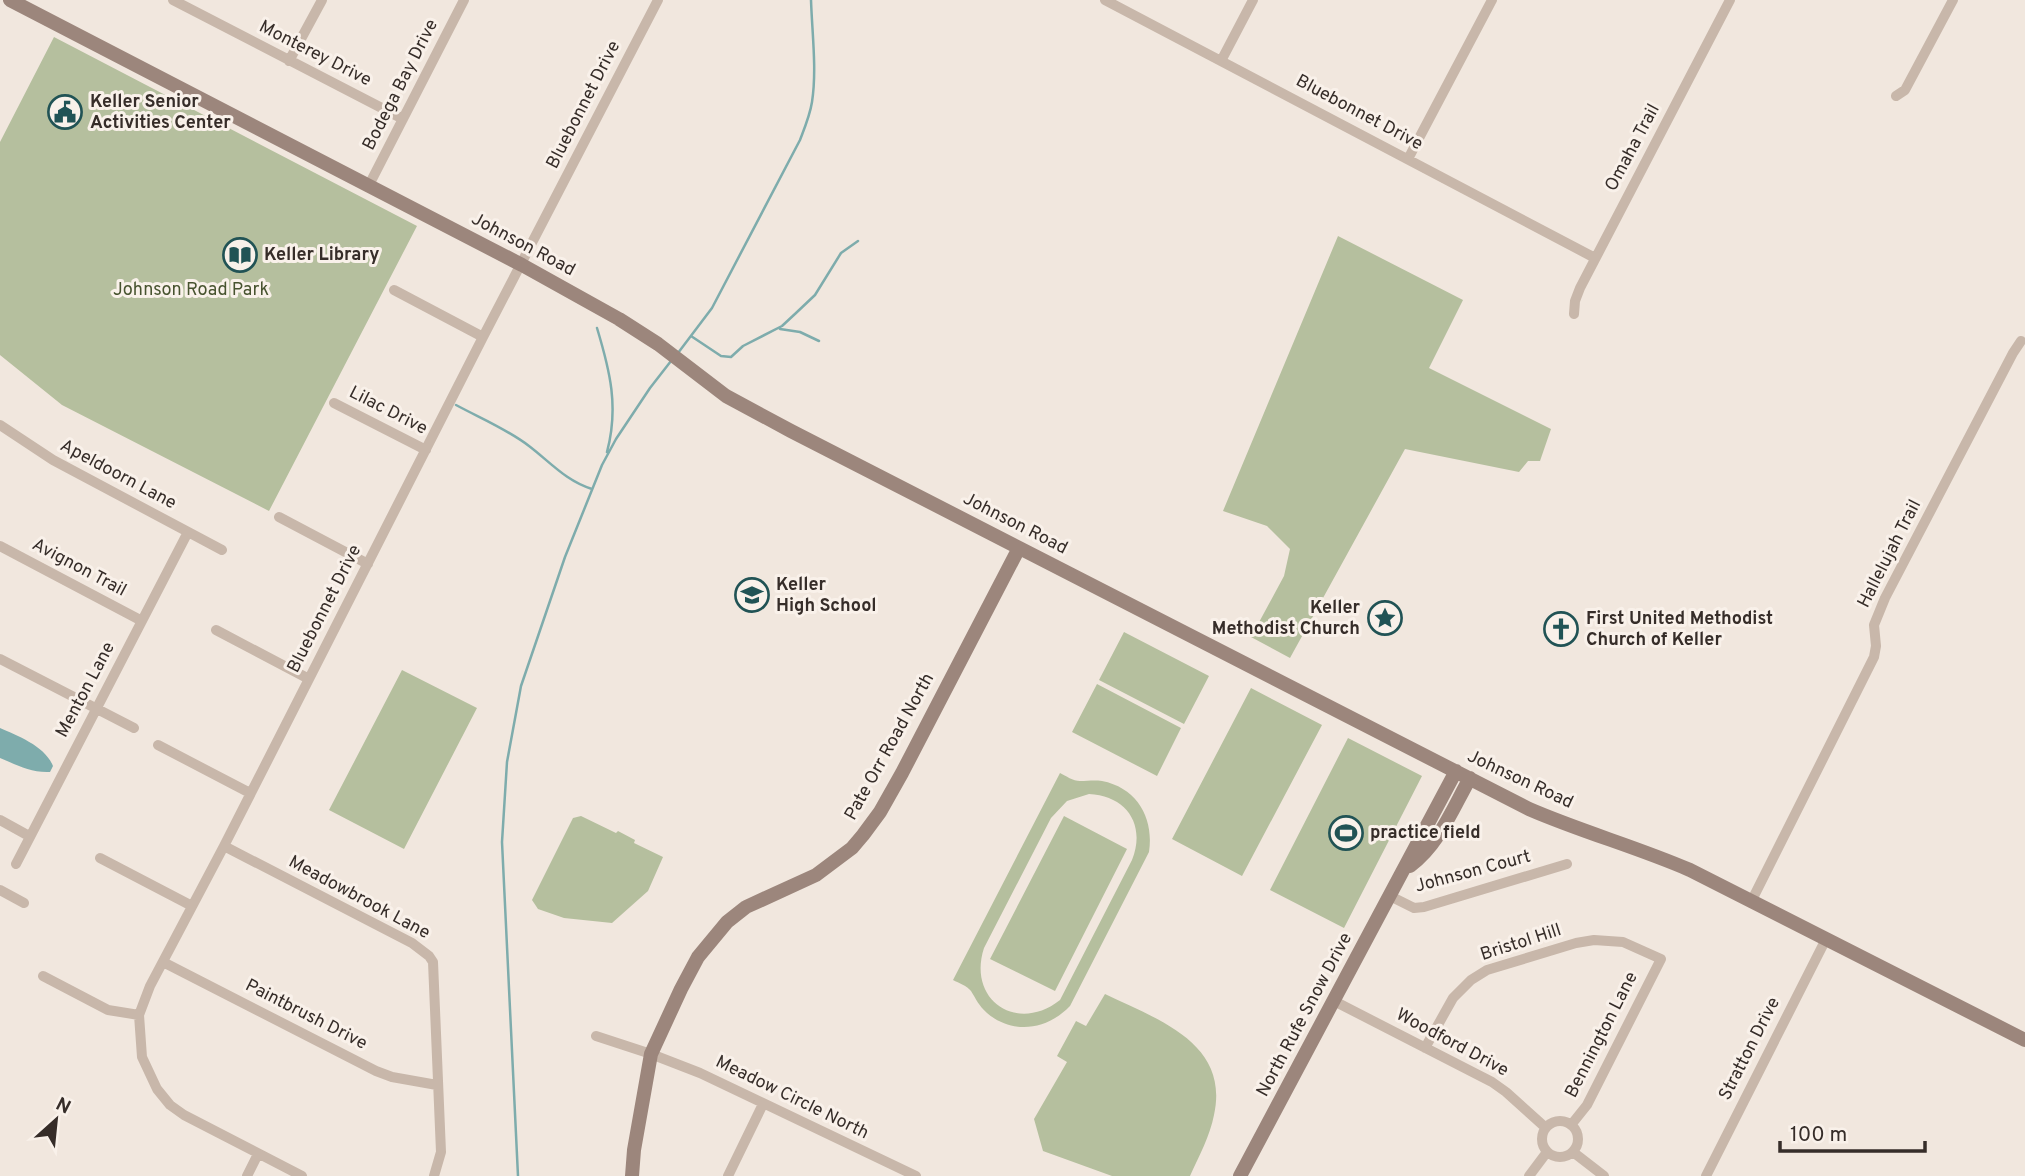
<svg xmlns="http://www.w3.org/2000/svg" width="2025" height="1176" viewBox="0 0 2025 1176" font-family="Overpass,sans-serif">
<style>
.green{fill:#b5bf9e;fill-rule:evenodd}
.water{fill:#7eacac}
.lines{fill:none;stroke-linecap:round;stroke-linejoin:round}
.stream{stroke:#7eacac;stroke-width:2.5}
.street{stroke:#c8b7aa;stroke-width:10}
.secondary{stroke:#9c867c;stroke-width:14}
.labels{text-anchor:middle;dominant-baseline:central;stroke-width:6;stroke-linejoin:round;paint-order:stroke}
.street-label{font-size:18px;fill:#362d29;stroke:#f9f1ea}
.poi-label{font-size:18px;font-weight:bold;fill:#362d29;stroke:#f9f1ea;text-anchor:start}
.park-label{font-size:18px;fill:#47532f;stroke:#f9f1ea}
</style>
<rect width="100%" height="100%" fill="#f1e7de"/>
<!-- green -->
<path class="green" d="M54,37L417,226L269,511L62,405L0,355V142Z
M1338,236L1463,300L1429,368L1551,429L1540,461H1528L1519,472L1405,449L1290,658L1251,637L1284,576L1290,549L1267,526L1223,511Z
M1124,632L1209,676L1184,724L1099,680Z
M402,670L477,708L404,849L329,810Z
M1097,684L1181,728L1157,776L1072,732Z
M1251,688L1322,725L1242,876L1172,839Z
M1348,738L1422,776L1344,928L1270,890Z
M1060,773C1066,776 1073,781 1080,781C1088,781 1094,780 1102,781C1138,788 1154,819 1149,852L1070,1006C1047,1030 1013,1035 987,1013C979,1006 976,999 971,991C967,986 959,983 953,980ZM1089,794C1127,796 1146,825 1132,860L1060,1000C1017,1034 967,1000 984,948L1051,818L1067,801Z
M581,816L616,833L618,831L635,840L634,843L663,857L648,891L612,923L564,918L538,909L532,900L573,818Z
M1064,816L1127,849L1055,991L990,959Z
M1105,994C1156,1019 1230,1042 1214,1115C1210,1136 1199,1156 1190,1176H1112L1043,1151L1034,1119L1067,1062L1057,1056L1076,1021L1086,1026Z"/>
<!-- water -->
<path class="water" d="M0,728C18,736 45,746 53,766L50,772C31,773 17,765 0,758Z"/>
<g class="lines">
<!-- stream -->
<path class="stream" d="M597,328C610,371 619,407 607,452
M780,329L800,332L819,341
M691,336L721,356L731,357L743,346L782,326L796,313L815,295L841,253L858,241
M678,353L712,308L800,140C805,127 810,115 812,102C817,70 812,32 811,0
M456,405C480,418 507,429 529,446C550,462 566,481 592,489
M518,1176L502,842L507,762L521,686L565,557L602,465L616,439L650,388L671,361"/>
<!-- street -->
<path class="street" d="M173,0L403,119
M1105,0L1595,258
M289,61L322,0
M1221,61L1253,0
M1896,96L1905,90L1953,0
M1408,159L1492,0
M368,187L464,0
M394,290L483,337
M1574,314L1575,301L1580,288L1730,0
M334,403L426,450
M0,425L53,460L222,550
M279,517L368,564
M0,546L142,621
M216,630L309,679
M0,659L134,728
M158,745L250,793
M0,820L29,836
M224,846L412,943L429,956L433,962L441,1152L434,1176
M100,858L192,906
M16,864L188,532
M0,890L24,903
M1390,896L1414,908L1424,907L1567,864
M1752,900L1874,657L1876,646L1874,625L1885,598L2013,353L2021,341
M163,962L376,1071L392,1077L437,1085
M43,976L108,1010L139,1015
M1334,1001L1492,1082L1506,1092L1546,1128
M596,1036L651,1054L700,1073L916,1176
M1425,1048L1453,998L1471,980L1487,970L1576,943L1594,940L1623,942L1661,959L1587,1105L1571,1125
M1542 1139a18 18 0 1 1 36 0a18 18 0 1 1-36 0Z
M1573,1152L1604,1176
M247,1176L258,1154
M302,1176L184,1115L170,1105L157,1089L142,1057L139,1015L150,986L224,846L483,337L658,0
M728,1176L763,1104
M1529,1176L1547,1152
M1706,1176L1826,939"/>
<!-- secondary -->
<path class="secondary" d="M10,0L522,265L619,319L658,344L726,396L791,431L1529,809C1582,832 1637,847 1690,870L2025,1040
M1410,866C1439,844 1452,810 1470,778
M632,1176L634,1150L651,1054L681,989L698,957L727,922L746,907L816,875L852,848L863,835L880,812L902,773L1019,548
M1240,1176L1456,771"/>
</g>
<!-- icons -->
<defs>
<g id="civic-ring" transform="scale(1.75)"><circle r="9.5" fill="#f9f1ea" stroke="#215355" stroke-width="1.5"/><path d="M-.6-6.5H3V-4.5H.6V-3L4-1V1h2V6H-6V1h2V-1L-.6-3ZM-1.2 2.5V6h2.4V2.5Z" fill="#215355"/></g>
<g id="library-ring" transform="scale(1.75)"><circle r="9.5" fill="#f9f1ea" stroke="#215355" stroke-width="1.5"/><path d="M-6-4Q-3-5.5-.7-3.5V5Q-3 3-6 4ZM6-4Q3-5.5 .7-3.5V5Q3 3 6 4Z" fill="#215355"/></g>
<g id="school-ring" transform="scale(1.75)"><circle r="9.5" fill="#f9f1ea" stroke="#215355" stroke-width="1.5"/><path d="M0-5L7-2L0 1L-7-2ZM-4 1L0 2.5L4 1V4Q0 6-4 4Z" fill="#215355"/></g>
<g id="sight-ring" transform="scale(1.75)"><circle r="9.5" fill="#f9f1ea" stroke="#215355" stroke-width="1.5"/><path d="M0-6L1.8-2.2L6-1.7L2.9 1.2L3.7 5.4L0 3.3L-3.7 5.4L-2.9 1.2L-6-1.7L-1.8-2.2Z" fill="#215355"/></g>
<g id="church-ring" transform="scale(1.75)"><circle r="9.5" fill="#f9f1ea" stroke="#215355" stroke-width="1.5"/><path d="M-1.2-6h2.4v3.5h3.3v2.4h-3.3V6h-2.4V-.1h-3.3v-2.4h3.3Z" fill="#215355"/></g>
<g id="stadium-ring" transform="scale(1.75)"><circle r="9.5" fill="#f9f1ea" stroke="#215355" stroke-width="1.5"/><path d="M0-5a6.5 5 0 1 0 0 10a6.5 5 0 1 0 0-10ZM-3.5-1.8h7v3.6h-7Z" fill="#215355"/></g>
</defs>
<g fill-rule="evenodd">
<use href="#civic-ring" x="65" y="112"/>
<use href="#library-ring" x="240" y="255"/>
<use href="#school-ring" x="752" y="595"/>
<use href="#sight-ring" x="1385" y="618"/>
<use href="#church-ring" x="1561" y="629"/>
<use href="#stadium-ring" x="1346" y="833"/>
</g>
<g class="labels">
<!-- street labels -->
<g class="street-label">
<text transform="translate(315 54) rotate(27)">Monterey Drive</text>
<text transform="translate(401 85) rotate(-63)">Bodega Bay Drive</text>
<text transform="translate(584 105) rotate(-63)">Bluebonnet Drive</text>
<text transform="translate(1359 113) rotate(28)">Bluebonnet Drive</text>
<text transform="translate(1633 148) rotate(-62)">Omaha Trail</text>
<text transform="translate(523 245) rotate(28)">Johnson Road</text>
<text transform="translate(388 411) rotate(27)">Lilac Drive</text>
<text transform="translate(118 475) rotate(28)">Apeldoorn Lane</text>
<text transform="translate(1015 524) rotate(27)">Johnson Road</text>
<text transform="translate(1890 554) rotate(-63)">Hallelujah Trail</text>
<text transform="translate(79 568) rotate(28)">Avignon Trail</text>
<text transform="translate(325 609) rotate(-63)">Bluebonnet Drive</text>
<text transform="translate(86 690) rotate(-62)">Menton Lane</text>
<text transform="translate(890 747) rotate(-61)">Pate Orr Road North</text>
<text transform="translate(1520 780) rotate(25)">Johnson Road</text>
<text transform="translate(1473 872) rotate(-15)">Johnson Court</text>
<text transform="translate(359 898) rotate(28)">Meadowbrook Lane</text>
<text transform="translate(1521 943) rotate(-18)">Bristol Hill</text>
<text transform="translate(306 1015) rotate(27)">Paintbrush Drive</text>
<text transform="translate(1305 1015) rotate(-62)">North Rufe Snow Drive</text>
<text transform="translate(1602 1035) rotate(-63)">Bennington Lane</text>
<text transform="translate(1452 1043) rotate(28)">Woodford Drive</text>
<text transform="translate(1750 1049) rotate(-63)">Stratton Drive</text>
<text transform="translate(792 1098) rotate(26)">Meadow Circle North</text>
</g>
<!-- poi labels -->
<g class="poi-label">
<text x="90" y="102">Keller Senior<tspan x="90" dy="21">Activities Center</tspan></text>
<text x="264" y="255">Keller Library</text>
<text x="776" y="585">Keller<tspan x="776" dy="21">High School</tspan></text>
<text x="1360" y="608" text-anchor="end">Keller<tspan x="1360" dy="21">Methodist Church</tspan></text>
<text x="1586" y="619">First United Methodist<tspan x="1586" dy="21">Church of Keller</tspan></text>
<text x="1370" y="833">practice field</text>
</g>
<!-- park labels -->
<g class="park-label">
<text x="191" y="290">Johnson Road Park</text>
</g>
</g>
<!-- north arrow -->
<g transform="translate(56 1120) rotate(27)" stroke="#f9f1ea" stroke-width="5" paint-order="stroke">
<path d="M0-5L12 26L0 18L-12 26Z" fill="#362d29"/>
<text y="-10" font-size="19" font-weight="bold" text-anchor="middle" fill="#362d29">N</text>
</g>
<!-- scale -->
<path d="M1780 1141v10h145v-10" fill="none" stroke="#362d29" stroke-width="3.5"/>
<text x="1790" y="1141" font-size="21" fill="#362d29" stroke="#f9f1ea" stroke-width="5" paint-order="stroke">100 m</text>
</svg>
